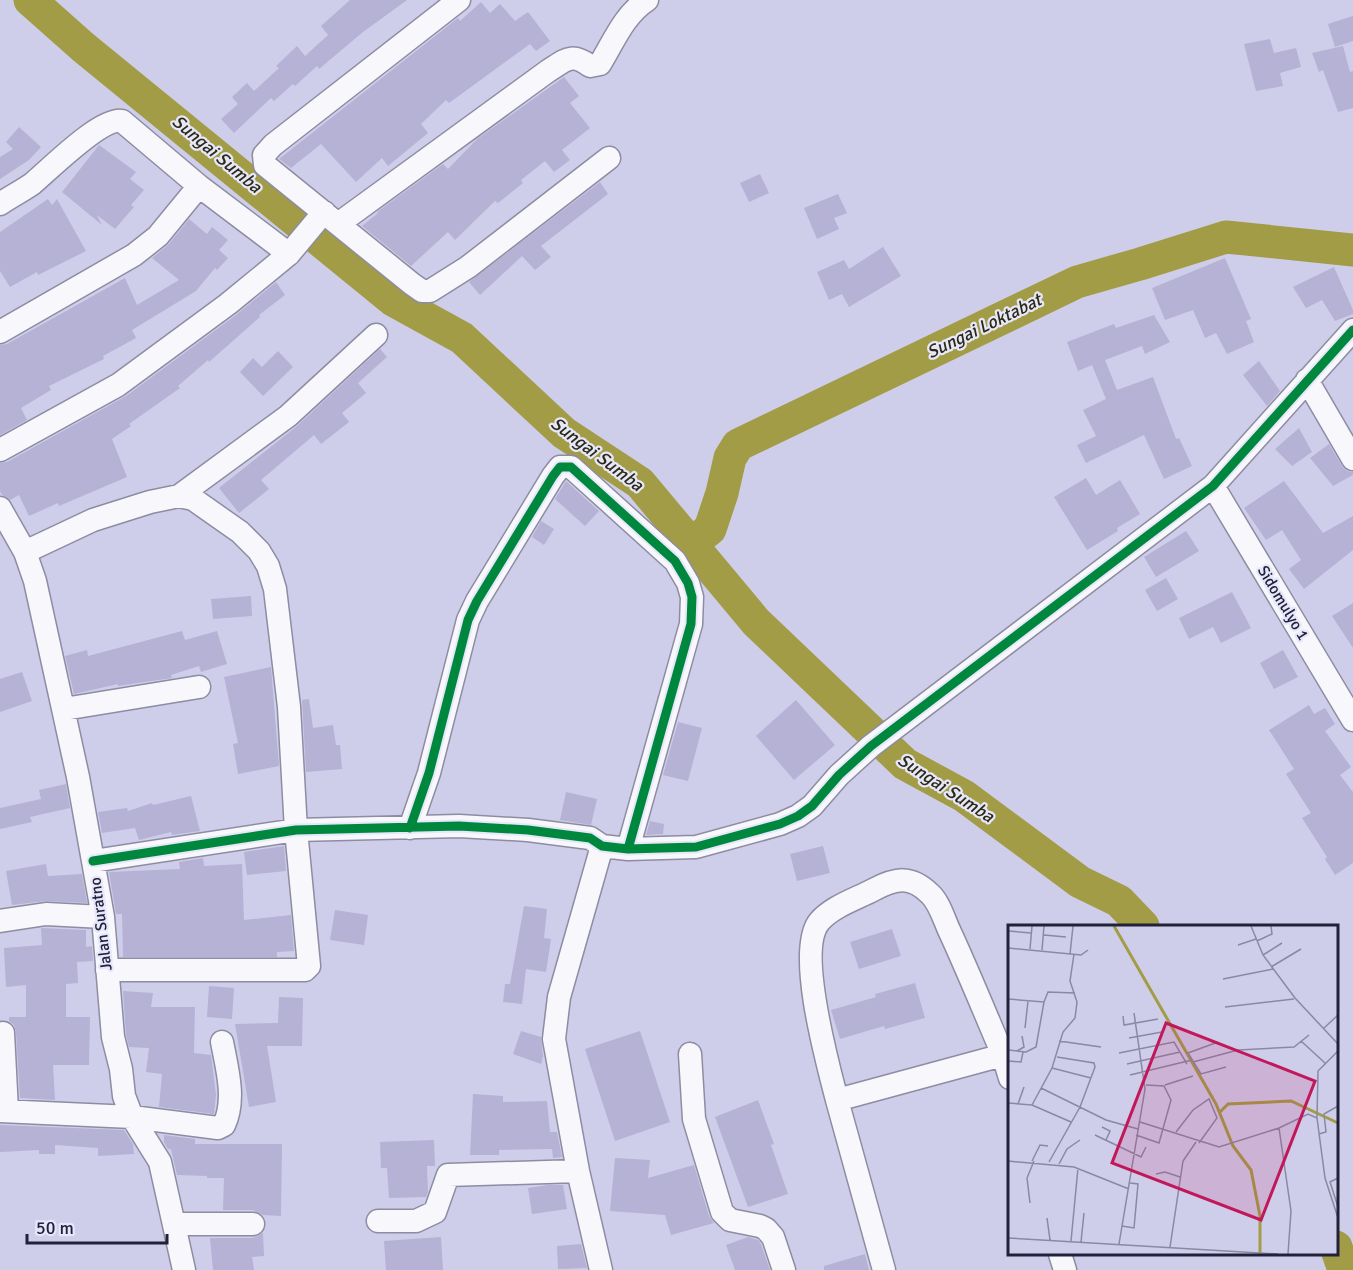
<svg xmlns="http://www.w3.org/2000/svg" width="1353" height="1270" viewBox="0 0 1353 1270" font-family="Signika,sans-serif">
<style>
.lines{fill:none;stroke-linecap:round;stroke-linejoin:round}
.river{stroke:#a39c46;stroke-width:33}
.building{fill:#b5b2d5}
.minor-casing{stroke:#8d8ca3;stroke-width:25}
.minor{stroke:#f8f8fc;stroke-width:22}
.cycleway-casing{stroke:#e6e7fb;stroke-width:13}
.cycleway{stroke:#00873e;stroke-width:9}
.labels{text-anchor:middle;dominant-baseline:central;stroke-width:4.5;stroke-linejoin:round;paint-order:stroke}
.street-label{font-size:16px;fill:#22213a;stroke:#e6e7fb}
.water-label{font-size:18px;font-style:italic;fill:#2c2a13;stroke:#e6e7fb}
.inset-river{fill:none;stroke:#a39c46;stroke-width:3}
.inset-road{fill:none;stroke:#8989a4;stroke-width:1.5}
.view{fill:#c2185b;fill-opacity:0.15;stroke:#c2185b;stroke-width:3}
.inset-edge{fill:none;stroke:#22213a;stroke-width:3}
</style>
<rect width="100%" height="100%" fill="#ceceea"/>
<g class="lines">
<!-- river -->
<path class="river" d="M30,0L83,47L393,300L462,338L564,433L640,483L756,622L905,764L964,796L1080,882L1119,901L1143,926
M691,544L710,529L722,493L730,458L738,445L1077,282L1140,264L1226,237L1353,250
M1336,1247L1344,1270"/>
</g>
<!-- building -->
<path class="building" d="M350,0H407L363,32L319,69L317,66L295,86L293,84L274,101L271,98L234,133L221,119L238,104L232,97L247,83L254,91L279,68L276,66L297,46L305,56L328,35L321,26Z
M481,2L490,13L500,4L515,21L528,12L550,41L536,51L530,44L449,103L446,100L421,124L428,133L388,166L382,158L356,182L321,144L291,168L279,159L458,18L460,21Z
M1353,16V41L1335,47L1328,24Z
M1270,39L1274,53L1296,48L1301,67L1280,73L1283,86L1256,91L1244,44Z
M1343,46L1350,72L1353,71V108L1338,112L1323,70L1319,72L1312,53Z
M564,77L579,96L570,103L590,128L562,150L570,160L554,172L545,161L521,180L523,183L498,203L495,201L455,240L448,232L411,266L362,226L378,213L377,212L443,164L448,169L477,139Z
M19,127L41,147L29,160L0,179V157L13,149L6,142Z
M99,145L136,172L130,179L144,190L131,205L134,207L115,229L97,215L102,225L62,192Z
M760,174L769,193L749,202L740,183Z
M600,182L608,194L541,246L551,257L535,270L522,256L480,295L469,282Z
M838,194L847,213L834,218L839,229L817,239L804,208Z
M48,199L52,205L57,199L86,251L38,275L37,272L10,287L0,271V232Z
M189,219L207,234L212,227L228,240L219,250L228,258L217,270L215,268L196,291L132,330L136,338L103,356L104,359L49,386L51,390L21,408L27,420L0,435V345L7,344L125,278L137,305L179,280L152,258L168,245Z
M883,247L901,276L849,307L842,294L829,300L817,272L844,260L849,269Z
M1225,258L1251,319L1246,321L1254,342L1227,354L1216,333L1205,338L1193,310L1165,320L1152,288Z
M1334,267L1353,310V314L1335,321L1322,300L1306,308L1293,287Z
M276,282L285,295L259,315L260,317L209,362L208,360L178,386L180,388L129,424L131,426L112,439L127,477L59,506L58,503L29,516L19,495L10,500L2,495L0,491V463L7,462L126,396L236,315Z
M1154,315L1170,342L1145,354L1142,346L1105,360L1117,390L1153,377L1176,439L1179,438L1192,466L1164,479L1144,435L1086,463L1077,445L1096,436L1083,410L1106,399L1092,365L1078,371L1067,342L1114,324L1116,328Z
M380,349L387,357L358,383L366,393L342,413L349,422L321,444L314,435L261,480L269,489L239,513L219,488L297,426Z
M278,351L293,367L263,396L240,372L253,358L262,367Z
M1259,361L1280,391L1267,406L1243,375Z
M1299,428L1312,452L1292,466L1275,449Z
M1329,444L1342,466L1347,471L1353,472V475L1333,486L1310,458Z
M1086,478L1096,495L1120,480L1140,514L1117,528L1118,531L1087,550L1054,497Z
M566,481L599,511L585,526L555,499Z
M1284,481L1323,533L1353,516V550L1304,589L1289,569L1301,560L1282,530L1266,540L1244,508Z
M541,521L554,529L544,545L532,537Z
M1186,531L1199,551L1156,577L1144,557Z
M1166,578L1178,599L1157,611L1145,590Z
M1232,592L1251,628L1221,643L1213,627L1189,639L1179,618Z
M251,596L252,616L213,619L211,599Z
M1353,603V648L1332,616Z
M182,631L185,640L217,631L227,664L201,672L199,666L171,675L172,678L118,686V684L74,694L65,656L87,650L88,656Z
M1283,650L1298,677L1274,689L1260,663Z
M271,667L279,766L238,774L233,744L238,743L224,677Z
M22,672L32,701L0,712V679Z
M309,699L313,728L333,725L336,745H340L342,769L306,772L302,700Z
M796,700L835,745L794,780L756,736Z
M1309,705L1314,714L1325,708L1335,724L1325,731L1351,767L1340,775L1353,792V863L1335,875L1325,859L1327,857L1302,818L1311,813L1286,774L1294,769L1269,730Z
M678,722L702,728L688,781L663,775Z
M66,784L70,808L30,817L32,822L0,829V808L41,799L39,790Z
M566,792L597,799L591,825L560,820Z
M191,796L200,831L172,835L171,832L139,840L135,828L102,833L98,812L127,808L128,811L152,803L153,805Z
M650,821L664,824L663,834L646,835Z
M284,846L286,871L247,875L244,852Z
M823,846L830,873L797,881L790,854Z
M203,858L204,866L242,864L244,920L291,915L294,951L277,952V957H123L122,914H116L109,872L180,869L179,862Z
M46,864L48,876L82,874L87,903L46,901L12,905L6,871Z
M524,906L547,909L544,938L551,939L546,972L526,969L522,1004L503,1002L505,984H510Z
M335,910L368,915L364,945L330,940Z
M41,928L86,930V947L92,946L93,961L77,962L78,983L66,984V1017H90L89,1065H53L55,1100L20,1098L16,1032L14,1025L9,1021V1017H26V985L6,987L4,948L42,945Z
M892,929L901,956L859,969L850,942Z
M915,983L925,1018L885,1029L884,1026L840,1039L831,1010L876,997L875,994Z
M209,986L234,988L232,1019L207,1017Z
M123,991L153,993L151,1007H195L194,1053L211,1055L216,1095L214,1114L159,1107L162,1074L146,1072L149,1048L129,1047L126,1035Z
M279,997L303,998L302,1046H267L276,1102L249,1107L235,1024L278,1023Z
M521,1031L541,1037L543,1056L541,1064L513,1054Z
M640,1031L670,1122L615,1141L585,1049Z
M473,1094L503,1096V1102L547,1101L550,1132H557L562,1157L553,1158L552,1149L499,1150V1155H470Z
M758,1100L774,1144L771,1145L788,1194L748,1207L715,1117Z
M0,1125L124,1130L133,1144L134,1154L98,1156V1148L55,1145V1154H39V1150L0,1152Z
M164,1135L195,1139V1144H282L281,1216L263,1215L253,1210H223L224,1178H207V1176L177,1175L171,1149H168L164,1142Z
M434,1140L435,1166H427L428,1192L426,1197L389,1198L387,1168H381L380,1142Z
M615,1158L650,1160L648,1178L694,1165L709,1216L714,1223L671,1235L665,1215L610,1211Z
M548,1185H563L567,1209L532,1214L528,1188Z
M263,1233L264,1256L252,1257L254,1270H213L210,1238H253Z
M441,1237L443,1270H386L384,1241Z
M748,1237L758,1240L761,1244L770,1270H735L726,1245Z
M581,1244L587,1268L558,1269L557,1246Z
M865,1254L869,1270H824V1266Z"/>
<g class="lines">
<!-- minor casing -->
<g class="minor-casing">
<path id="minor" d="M459,0L273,145L264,155L265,165L412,284L422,291H430L468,267L609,158
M0,204C10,197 22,191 32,184C49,170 101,117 122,121L199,186L289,254
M338,224L548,71C566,60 571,52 590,66L600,64C614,41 624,15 647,0
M0,332L134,255L158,236L199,186
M1307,380L1353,459
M0,450L118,385L228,304L289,254L324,212
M1213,486L1353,720
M179,496L288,416L376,335
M0,508L25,552L35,581L78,777L103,917L113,1037L121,1069L124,1096L132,1117L160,1162L184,1270
M25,552L93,520L150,502L179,496L193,499L240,532L259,551L268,566L275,589L289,707L296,830L309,966L305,970H107
M64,709L199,687
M410,828L429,773L468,620L477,601L553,476L560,467H571L675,561L688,583L692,597L691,624L628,849
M93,861L296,830L459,826L528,830L590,838L602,846L628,849L696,847L780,824L798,816L812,806L839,775L871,746L1213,486L1353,330
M0,921L46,914L103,917
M3,1033L7,1111
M690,1054L694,1119L722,1212L730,1220L760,1226L766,1229L773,1237L784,1270
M837,1100C828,1065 796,951 819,922C831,907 856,899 873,890C896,878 911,875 930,894C939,902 944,919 949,930C968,971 985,1013 1003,1055
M0,1111L132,1117L218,1128L224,1125C236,1100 227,1068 222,1042
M378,1221H416L435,1212L448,1175L578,1171
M175,1224H253
M1060,1254L1065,1270
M601,1270L578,1171L554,1039L559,997L602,846
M884,1270L837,1100L1003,1055L1010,1078"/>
</g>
<!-- minor -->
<use href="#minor" class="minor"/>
<!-- cycleway casing -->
<g class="cycleway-casing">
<path id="cycleway" d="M410,828L429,773L468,620L477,601L553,476L560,467H571L675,561L688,583L692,597L691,624L628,849
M93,861L296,830L459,826L528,830L590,838L602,846L628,849L696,847L780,824L798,816L812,806L839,775L871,746L1213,486L1353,330"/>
</g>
<!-- cycleway -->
<use href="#cycleway" class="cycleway"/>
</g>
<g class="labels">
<!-- street labels -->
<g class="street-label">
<text transform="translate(1283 603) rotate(59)">Sidomulyo 1</text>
<text transform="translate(101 924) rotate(-97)">Jalan Suratno</text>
</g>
<!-- water labels -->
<g class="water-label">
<text transform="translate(217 154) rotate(40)">Sungai Sumba</text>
<text transform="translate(984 326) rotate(-26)">Sungai Loktabat</text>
<text transform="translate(597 454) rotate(37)">Sungai Sumba</text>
<text transform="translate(946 788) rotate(33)">Sungai Sumba</text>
</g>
</g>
<!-- overview -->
<g transform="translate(1008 925)">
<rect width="330" height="330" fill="#ceceea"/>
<path class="inset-river" d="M106,1L208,179L225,221L243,245L252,291V328M211,188L220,179L283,176L330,198"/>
<path class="inset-road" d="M243,1L255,30L287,73L330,119M0,6L23,8M36,10L58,12M249,16L264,9L263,1M230,20L248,14M0,23L73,30L80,25M22,24L24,1M34,25L36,1M62,29L65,1M255,30L274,18M263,42L293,24M215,54L265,44M0,74L36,77L40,67L67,68M217,82L286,74M115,91L116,100L150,94M17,103L20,76M316,103L330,90M121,113L154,107M51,116L93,122M293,116L317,138M210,117L180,128L193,149L218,142M0,125L18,127L28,122L36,77M9,126L16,122L14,111M330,126L310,146L309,193L317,253L330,293M111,128L166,117L179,139M0,136L13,137L15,127M185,137L230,125L286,122L301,110M119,139L172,127M44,143L83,153M122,150L184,135M157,160L185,151M33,163L98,195L130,204M0,178L24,180L44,143L55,107L67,93L69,77L62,56L66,29M10,179L16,162M24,180L63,197M132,197L211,222L271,203L300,189L309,193M94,202L102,206L98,215M271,203L283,286L280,329M168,207L185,185L201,174L209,193L191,218M311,209L318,207L316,189L330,181M87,210L133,232L138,222M128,210L151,218L163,175L156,161L138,160M0,236L66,242L121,264M24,236L32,220L40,221M41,237L72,182L87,142L86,138L49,132M51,239L59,224L72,215M148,249L157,247L172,252M330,253L322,257L330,282M22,278L19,253L26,236M39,293L42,315M114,301L126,303L130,259L122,258M0,313L270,329M63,316L70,243M73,317L76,288M111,319L137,164L126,88M162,322L175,236L188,217"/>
<path class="view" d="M158,98L307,156L253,295L104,238Z"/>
<rect width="330" height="330" class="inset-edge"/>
</g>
<!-- scale -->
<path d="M27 1234v9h140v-9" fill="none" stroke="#22213a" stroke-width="3"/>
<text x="36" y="1234" font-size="18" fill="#22213a" stroke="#e6e7fb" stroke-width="4.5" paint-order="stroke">50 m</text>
</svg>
